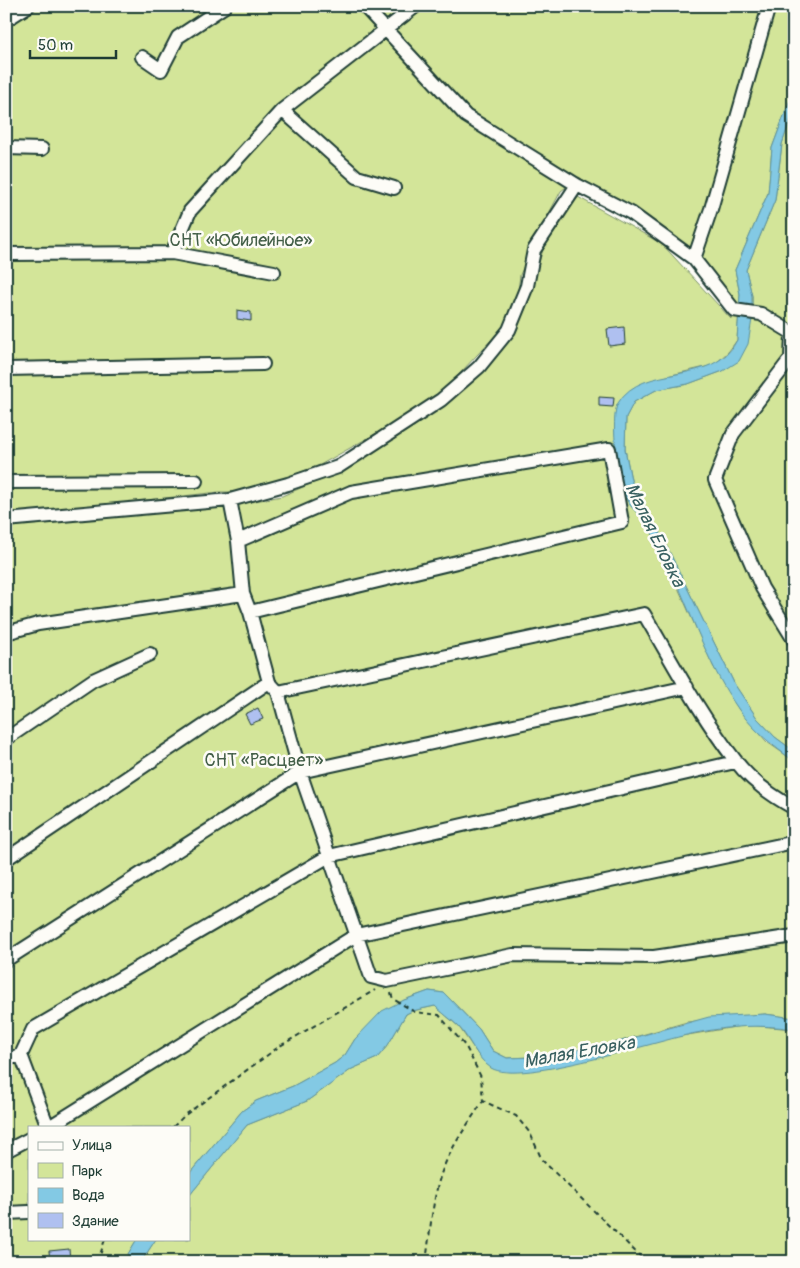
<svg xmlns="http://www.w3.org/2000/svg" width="800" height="1268" viewBox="0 0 800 1268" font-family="Pangolin,sans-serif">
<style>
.green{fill:#d3e599;stroke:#799166}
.water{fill:#83c9e4;stroke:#5b919e}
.building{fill:#afc0f0;stroke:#1f3d34}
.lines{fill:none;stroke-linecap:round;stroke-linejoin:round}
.minor-casing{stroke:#1f3d34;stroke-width:16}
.path{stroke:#1f3d34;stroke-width:2;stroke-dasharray:5 4;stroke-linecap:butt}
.minor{stroke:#fdfcf7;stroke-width:12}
.labels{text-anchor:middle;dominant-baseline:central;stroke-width:5;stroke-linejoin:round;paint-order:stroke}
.park-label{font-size:18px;fill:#435f48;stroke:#fdfcf7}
.water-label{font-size:19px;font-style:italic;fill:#386060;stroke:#fdfcf7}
</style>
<rect width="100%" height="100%" fill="#fdfcf7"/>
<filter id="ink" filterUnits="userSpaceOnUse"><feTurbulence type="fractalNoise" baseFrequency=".02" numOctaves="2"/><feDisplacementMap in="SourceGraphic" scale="10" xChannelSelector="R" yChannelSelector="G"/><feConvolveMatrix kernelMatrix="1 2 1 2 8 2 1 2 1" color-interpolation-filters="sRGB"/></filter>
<g filter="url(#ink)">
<!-- green -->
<path class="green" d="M6,6H794V89L772,148L768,193L735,270L740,294L737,340L729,351L714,365L667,376L617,405L627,501L646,522L663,554L713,666L739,710L767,742L794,761V1018L765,1014L687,1022L607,1045L533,1057L507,1058L493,1051L479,1029L444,993L429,991L404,1000L355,1039L345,1055L335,1063L293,1086L256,1101L242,1111L189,1174V1127H29V1239H137L128,1254L126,1262H6V527L239,504L282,496L352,466L416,425L483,370L520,319L546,241L578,197L662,244L731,319L723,288L702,259L579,177L561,191L536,237L520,275L517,299L505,325L435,400L320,465L246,492H219L29,513H6Z
M794,109V751L775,737L757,718L735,685L664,541L631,480L625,449L626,417L634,402L656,390L688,384L723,371L752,319V296L746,270L775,200L782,144Z
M435,1006L459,1027L479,1056L492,1068L747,1025L794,1029V1262H141L156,1239H189V1196L247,1125L307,1101L352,1069L377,1058L388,1045L406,1014L412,1011Z"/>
<!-- water -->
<path class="water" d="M794,89V109L782,144L775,200L746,270L752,296V319L748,344L739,361L723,371L688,384L656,390L634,402L626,417L625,449L631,480L664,541L735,685L757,718L775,737L794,751V761C773,746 754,731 739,710C705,662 689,604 663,553C658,543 652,532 646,523C641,515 631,509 627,500C619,483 609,419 618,403C643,361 714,388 737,340L740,294L735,270L768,193L772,148Z
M429,991L444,993L479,1029L493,1051L507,1058L533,1057L607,1045L709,1017L765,1014L794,1018V1029C757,1024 732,1026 696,1033C658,1040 521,1086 491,1068C476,1058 470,1038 458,1026C451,1019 442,1013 435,1006L412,1011L406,1014L388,1045L377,1058L352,1069L307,1101L247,1125L189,1196V1174L242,1111L256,1101L293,1086L335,1063L345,1055L355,1039L382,1011L404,1000Z
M137,1239H156L141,1262H126L128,1254Z"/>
<!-- building -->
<path class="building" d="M237,310L251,312V321L237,319Z
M624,327L625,344L609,346L607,329Z
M599,397L614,398L613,407L599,406Z
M258,708L263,719L250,724L245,714Z
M69,1249L70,1260L50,1261L49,1251Z"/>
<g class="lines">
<!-- minor casing -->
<g class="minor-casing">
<path id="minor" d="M364,6L466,116L577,185L631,213L694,259L734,310L761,314L794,334
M6,20L28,6
M142,57L161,70L178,37L225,6
M282,110L357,177L394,188
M6,148L42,149
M172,253L190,211L282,110L416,6
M6,254L172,253L274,272
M694,259L711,209L769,6
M792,334L791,358L733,434L715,480L762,588L794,640
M6,369L263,364
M6,482L196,481
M230,500L238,541L243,594L250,612L269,682L278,692L300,772L371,977L387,981L513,955L654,957L794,936
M6,520L230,500L288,484L338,467L441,400L479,367L509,330L527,286L534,250L577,185
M238,541L351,492L609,449L622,522L250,612
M6,633L38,624L243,594
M278,692L644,614C673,663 700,715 735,760C750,780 772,796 794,808
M6,739L93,680L150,654
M6,859L269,682
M6,960L300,772L687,687
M6,1059L21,1055
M48,1127L21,1055L33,1029L329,856L735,762
M49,1127L356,935L794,842
M6,1151L29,1139
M6,1213L29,1212"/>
</g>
<!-- path -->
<path class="path" d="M391,993L393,999L415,1012L439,1015L466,1047L481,1077L483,1101L516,1116L530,1133L542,1160L646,1262
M173,1127L185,1115L280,1046L375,990
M98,1262L105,1239
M426,1262C430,1233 432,1202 441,1174C450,1148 468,1124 483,1101"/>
<!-- minor -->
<use href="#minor" class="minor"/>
</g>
</g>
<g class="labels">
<!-- park labels -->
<g class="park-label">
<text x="241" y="240">СНТ «Юбилейное»</text>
<text x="264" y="760">СНТ «Расцвет»</text>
</g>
<!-- water labels -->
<g class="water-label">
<text transform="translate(655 535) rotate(64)">Малая Еловка</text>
<text transform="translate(579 1052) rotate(-10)">Малая Еловка</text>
</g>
</g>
<!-- margin -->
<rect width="800" height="1268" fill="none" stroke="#fdfcf7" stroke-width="25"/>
<rect x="12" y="12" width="775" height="1243" fill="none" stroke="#1f3d34" stroke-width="2" filter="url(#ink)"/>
<!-- legend -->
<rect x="28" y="1126" width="162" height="115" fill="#fdfcf7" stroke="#a4b0a9"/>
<rect x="38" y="1142" width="25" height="8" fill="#fdfcf7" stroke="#a4b0a9"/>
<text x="72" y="1150" font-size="15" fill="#1f3d34">Улица</text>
<rect x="38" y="1163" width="25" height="15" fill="#d3e599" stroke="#a4b0a9"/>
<text x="72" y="1176" font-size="15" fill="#1f3d34">Парк</text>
<rect x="38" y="1188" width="25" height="15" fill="#83c9e4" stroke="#a4b0a9"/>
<text x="72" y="1200" font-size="15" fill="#1f3d34">Вода</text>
<rect x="38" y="1213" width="25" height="15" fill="#afc0f0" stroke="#a4b0a9"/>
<text x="72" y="1226" font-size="15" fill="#1f3d34">Здание</text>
<!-- scale -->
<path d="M30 50v8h86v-8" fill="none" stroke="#1f3d34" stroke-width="2.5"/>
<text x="38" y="50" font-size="15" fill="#1f3d34" stroke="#fdfcf7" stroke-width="4" paint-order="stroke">50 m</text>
</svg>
